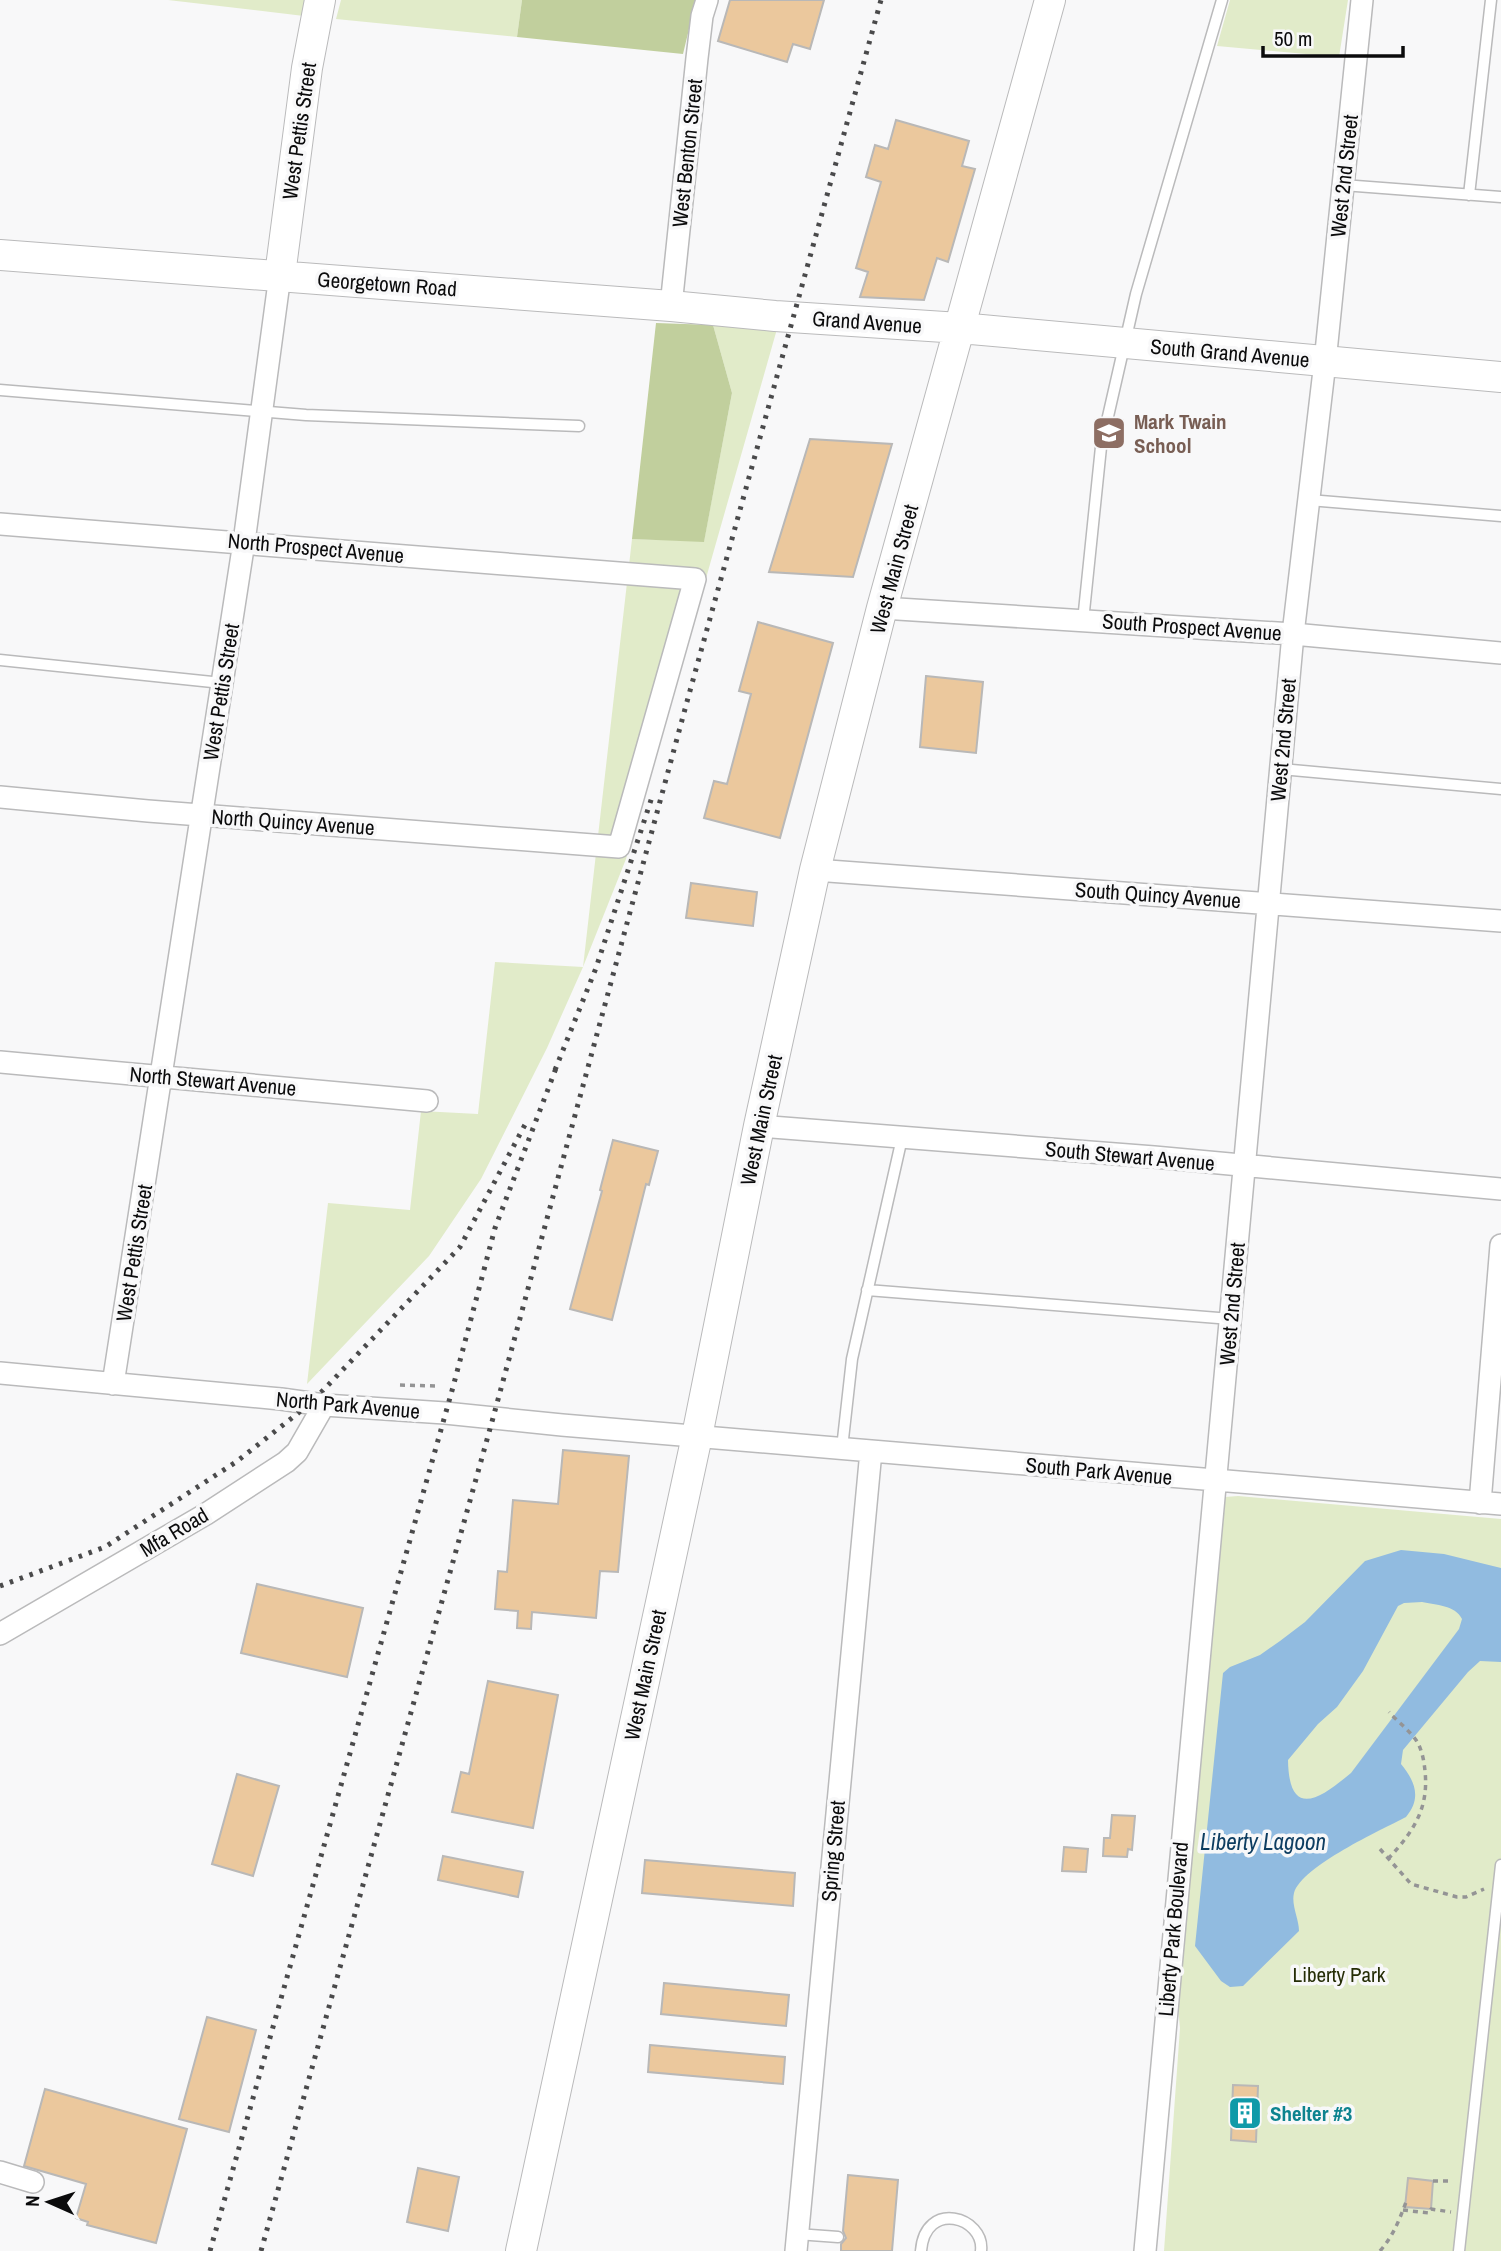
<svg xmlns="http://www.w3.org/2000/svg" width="1501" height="2251" viewBox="0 0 1501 2251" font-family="'Archivo Narrow',sans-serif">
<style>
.green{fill:#e1ebc9}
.forest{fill:#c1cf9d}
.water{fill:#91bbe0;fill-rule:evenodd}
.building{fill:#ebc89d;stroke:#b9b8b7;stroke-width:2}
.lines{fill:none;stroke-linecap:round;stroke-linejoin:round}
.lane-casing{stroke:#bababb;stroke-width:13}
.street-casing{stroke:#bababb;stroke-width:24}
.secondary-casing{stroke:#bababb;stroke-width:32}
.path{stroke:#949495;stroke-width:3.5;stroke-dasharray:5 5;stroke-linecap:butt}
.lane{stroke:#fff;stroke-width:10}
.street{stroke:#fff;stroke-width:21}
.secondary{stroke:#fff;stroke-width:30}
.rail{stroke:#4a4a4b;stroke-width:5;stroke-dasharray:3.5 7;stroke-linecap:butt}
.labels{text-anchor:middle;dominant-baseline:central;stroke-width:7;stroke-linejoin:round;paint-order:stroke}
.street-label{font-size:21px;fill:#0b0b0c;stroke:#f8f8f9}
.education-label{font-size:21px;font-weight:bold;fill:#785e54;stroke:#f8f8f9;text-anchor:start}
.park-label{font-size:21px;fill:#252d06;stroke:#f8f8f9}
.culture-label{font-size:21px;font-weight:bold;fill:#0d838f;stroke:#f8f8f9;text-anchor:start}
.water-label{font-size:23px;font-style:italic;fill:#0d3d61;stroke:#f8f8f9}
</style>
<rect width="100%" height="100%" fill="#f8f8f9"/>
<!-- green -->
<path class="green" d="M168,0H309L304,16Z
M341,0H522L517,37L336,19Z
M1230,0H1348L1339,57L1217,46Z
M713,325L777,329L626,859L583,967L547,1048L481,1179L429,1256L307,1384L328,1203L410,1210L421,1111L478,1114L495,962L583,967L632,539L704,541L732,393Z
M1238,1496L1501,1519V2251H1164L1180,2028L1175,1976L1219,1508L1225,1497Z"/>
<!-- forest -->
<path class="forest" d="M522,0H696L683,54L517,37Z
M656,323L713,325L732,393L704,542L632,539Z"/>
<!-- water -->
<path class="water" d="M1401,1550L1444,1554L1501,1568V1662L1480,1661L1468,1672L1403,1750L1401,1764C1415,1781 1422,1798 1406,1817C1381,1830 1302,1866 1294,1893C1291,1905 1299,1919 1299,1931L1243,1986L1230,1987L1221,1981L1195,1946L1223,1673L1230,1667L1260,1655L1280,1641L1305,1622L1365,1561ZM1422,1602C1436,1605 1455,1605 1462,1619L1459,1629L1351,1773C1321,1798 1289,1821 1288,1760L1318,1724L1337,1707L1363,1671L1398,1606L1404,1603Z"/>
<!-- building -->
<path class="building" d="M730,0H824L810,49L793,44L787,62L718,41Z
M896,120L969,141L962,166L975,169L948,262L937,258L924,300L860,297L868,272L856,268L881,182L866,177L875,145L888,149Z
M810,439L892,444L853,577L769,572Z
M758,622L833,643L780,838L704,818L714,781L727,784L751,694L739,691Z
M926,676L983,682L976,753L920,747Z
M691,883L757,892L753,926L686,918Z
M613,1140L658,1151L649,1185L646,1184L612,1320L570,1309L602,1191L600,1190Z
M563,1450L629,1456L618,1572L600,1571L596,1618L532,1612L531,1629L517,1628L518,1611L495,1609L498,1571L507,1572L513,1500L558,1504Z
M257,1584L363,1608L347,1677L241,1653Z
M488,1681L558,1695L533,1828L452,1812L461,1772L469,1774Z
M237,1774L279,1786L253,1876L212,1864Z
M1112,1815L1135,1816L1132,1850L1128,1849L1127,1857L1103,1856L1104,1838H1110Z
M1064,1847L1088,1849L1086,1872L1062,1871Z
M443,1856L523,1872L518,1897L438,1880Z
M645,1860L795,1873L793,1906L642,1893Z
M664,1983L789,1995L786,2026L661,2014Z
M207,2017L256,2030L229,2132L179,2119Z
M650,2045L785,2057L783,2084L648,2072Z
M1233,2085L1258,2086L1256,2142L1231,2140Z
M45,2089L187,2129L156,2243L87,2225L88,2222L76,2218L86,2184L24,2166Z
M418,2168L459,2177L448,2231L407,2222Z
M848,2175L898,2180L892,2251H841V2244L846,2238L843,2231Z
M1408,2178L1433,2181L1431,2209L1405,2207Z"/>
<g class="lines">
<!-- lane casing -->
<g class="lane-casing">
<path id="lane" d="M1343,185L1501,197
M1469,195L1491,0
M0,390L306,415L579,426
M1309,500L1501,516
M1083,621L1101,447L1136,294L1222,0
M0,660L222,683
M1281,769L1501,789
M867,1290L1231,1319
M842,1448L852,1359L902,1138
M797,2234L838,2237
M921,2251C925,2199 985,2217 981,2251
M1459,2251L1501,1865"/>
</g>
<!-- street casing -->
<g class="street-casing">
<path id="street" d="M671,306L697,58L702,16L707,0
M0,524L695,579L619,847L148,811L0,797
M882,608L1293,634L1501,653
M815,870L1501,921
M0,1062L427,1101
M759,1126L1154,1157L1501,1189
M0,1373L281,1399L324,1405L445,1413L562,1425L1501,1504
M113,1384L244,542L280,275
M1480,1503L1501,1245
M0,1634L206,1514L286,1462L297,1452L324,1405
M0,2172L33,2182
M796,2251L871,1451
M1145,2251L1293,634L1325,362L1362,0"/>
</g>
<!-- secondary casing -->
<g class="secondary-casing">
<path id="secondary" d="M0,255L671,306L775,316L960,328L1501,377
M280,275L307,68L320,0
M521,2251L697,1436L759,1126L815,870L882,608L1050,0"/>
</g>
<!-- path -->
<path class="path" d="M400,1385L436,1386
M1380,1849L1411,1884L1457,1897H1466L1484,1889
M1388,1859C1413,1832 1429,1809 1425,1771C1424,1761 1422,1749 1416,1740C1409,1730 1397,1721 1389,1712
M1433,2181H1452
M1403,2210L1429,2213L1431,2209L1451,2212
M1380,2251C1393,2236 1399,2221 1406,2202"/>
<!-- lane -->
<use href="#lane" class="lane"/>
<!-- street -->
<use href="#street" class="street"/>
<!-- secondary -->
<use href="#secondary" class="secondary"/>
<!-- rail -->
<path class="rail" d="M555,1070L596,968L652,797
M0,1586L105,1547L236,1462L311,1403L460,1247L528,1119
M210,2251L453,1387L495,1228L558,1063
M261,2251L493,1418L688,698L881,0"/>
</g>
<!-- icons -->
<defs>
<g id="school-square" transform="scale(1.75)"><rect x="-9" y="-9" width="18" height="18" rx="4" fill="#8d6e63" stroke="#f8f8f9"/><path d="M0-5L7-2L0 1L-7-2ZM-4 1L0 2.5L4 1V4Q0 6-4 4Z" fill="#fff"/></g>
<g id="building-square" transform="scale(1.75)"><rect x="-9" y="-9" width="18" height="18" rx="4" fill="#0f9aa8" stroke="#f8f8f9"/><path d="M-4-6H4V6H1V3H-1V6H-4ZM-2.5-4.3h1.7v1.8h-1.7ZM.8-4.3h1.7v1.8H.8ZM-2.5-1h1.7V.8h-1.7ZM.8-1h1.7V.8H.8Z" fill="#fff"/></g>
</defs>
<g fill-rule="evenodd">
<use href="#school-square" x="1109" y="433"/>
<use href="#building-square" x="1245" y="2113"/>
</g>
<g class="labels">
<!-- street labels -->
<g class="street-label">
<text transform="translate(299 131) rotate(-82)">West Pettis Street</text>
<text transform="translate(687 153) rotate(-84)">West Benton Street</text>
<text transform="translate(1344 176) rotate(-84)">West 2nd Street</text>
<text transform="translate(387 284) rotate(4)">Georgetown Road</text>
<text transform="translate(867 322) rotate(4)">Grand Avenue</text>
<text transform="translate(1230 353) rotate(5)">South Grand Avenue</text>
<text transform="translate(316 548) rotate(5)">North Prospect Avenue</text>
<text transform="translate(894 569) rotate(-75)">West Main Street</text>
<text transform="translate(1192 627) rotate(4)">South Prospect Avenue</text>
<text transform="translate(221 692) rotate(-81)">West Pettis Street</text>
<text transform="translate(1283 740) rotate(-85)">West 2nd Street</text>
<text transform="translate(293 822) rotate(4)">North Quincy Avenue</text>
<text transform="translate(1158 895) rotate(4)">South Quincy Avenue</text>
<text transform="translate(213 1081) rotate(5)">North Stewart Avenue</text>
<text transform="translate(761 1120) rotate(-78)">West Main Street</text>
<text transform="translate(1130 1156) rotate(5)">South Stewart Avenue</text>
<text transform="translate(134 1253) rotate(-81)">West Pettis Street</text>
<text transform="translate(1232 1304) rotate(-85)">West 2nd Street</text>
<text transform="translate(348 1405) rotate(5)">North Park Avenue</text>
<text transform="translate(1099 1471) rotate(5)">South Park Avenue</text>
<text transform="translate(174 1532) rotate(-31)">Mfa Road</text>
<text transform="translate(645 1675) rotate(-78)">West Main Street</text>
<text transform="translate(833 1851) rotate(-85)">Spring Street</text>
<text transform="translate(1173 1929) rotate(-85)">Liberty Park Boulevard</text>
</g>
<!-- education labels -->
<g class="education-label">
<text x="1134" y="421">Mark Twain<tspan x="1134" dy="24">School</tspan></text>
</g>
<!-- park labels -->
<g class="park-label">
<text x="1339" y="1974">Liberty Park</text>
</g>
<!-- culture labels -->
<g class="culture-label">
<text x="1270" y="2113">Shelter #3</text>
</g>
<!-- water labels -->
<g class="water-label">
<text x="1263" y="1841">Liberty Lagoon</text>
</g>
</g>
<!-- north arrow -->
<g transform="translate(49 2202) rotate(273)" stroke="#f8f8f9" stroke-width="5" paint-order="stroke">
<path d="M0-5L12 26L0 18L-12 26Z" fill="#0b0b0c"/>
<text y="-10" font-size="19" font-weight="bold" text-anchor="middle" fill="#0b0b0c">N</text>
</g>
<!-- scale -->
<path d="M1263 46v10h140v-10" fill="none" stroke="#0b0b0c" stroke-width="3.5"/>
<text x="1274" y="46" font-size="21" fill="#0b0b0c" stroke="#f8f8f9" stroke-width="5" paint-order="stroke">50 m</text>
</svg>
